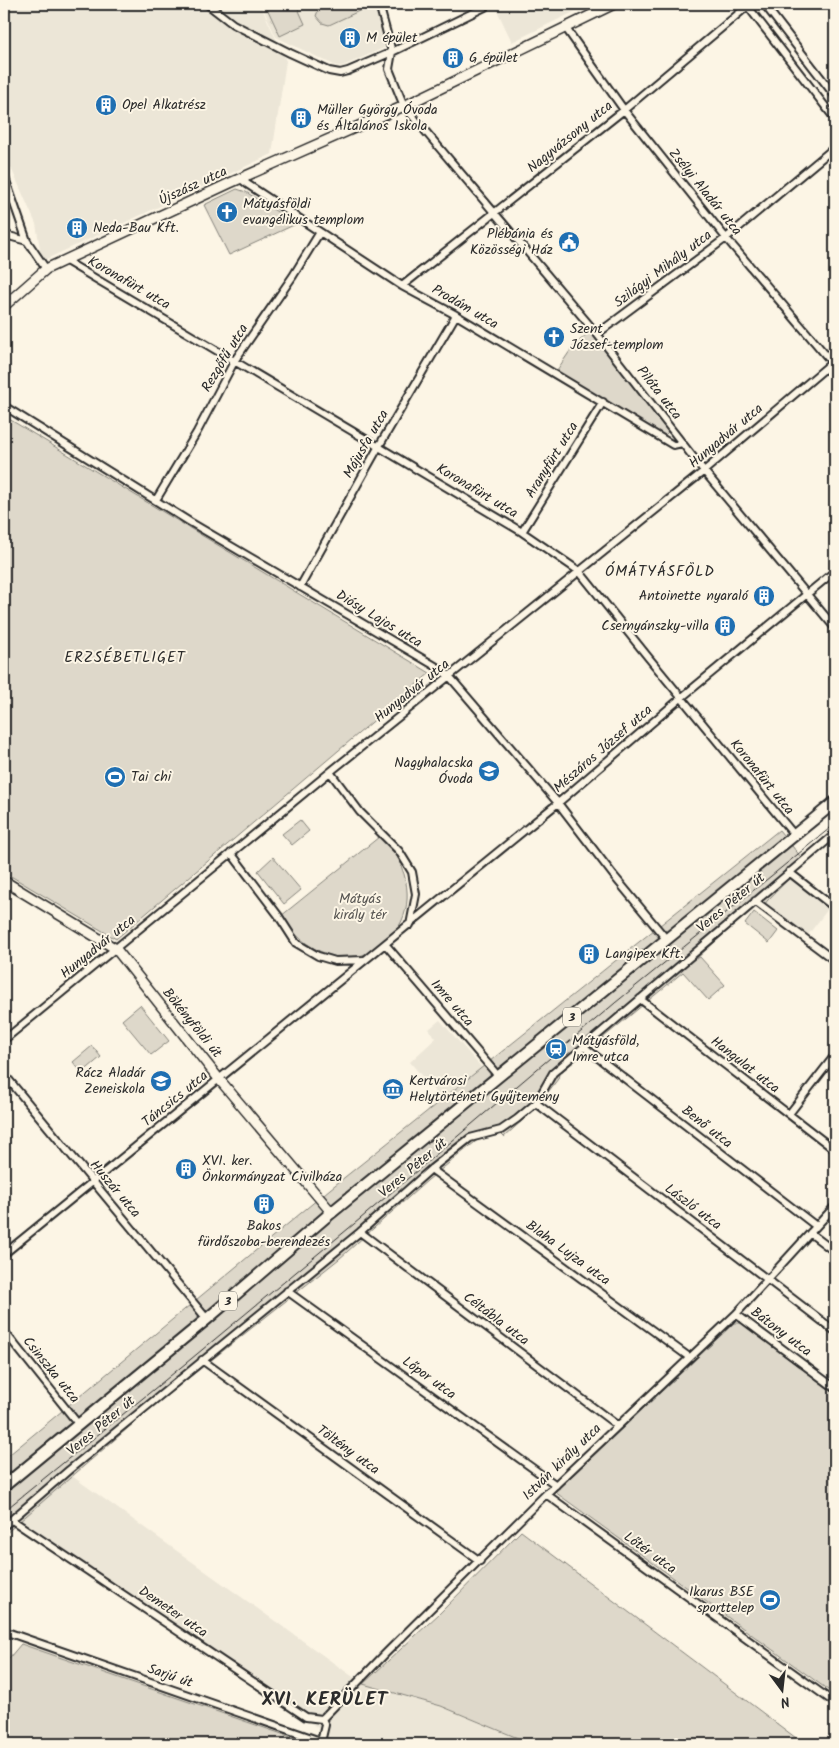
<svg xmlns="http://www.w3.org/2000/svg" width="839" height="1748" viewBox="0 0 839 1748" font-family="Kalam,sans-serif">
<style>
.built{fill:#ece6d7}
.green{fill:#ded8ca;stroke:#84827a}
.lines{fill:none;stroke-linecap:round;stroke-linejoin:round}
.street-casing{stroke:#2b2b2b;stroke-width:10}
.secondary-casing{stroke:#2b2b2b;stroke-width:12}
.primary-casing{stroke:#2b2b2b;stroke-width:14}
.street{stroke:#fcf5e5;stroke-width:6}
.secondary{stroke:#fcf5e5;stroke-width:9}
.primary{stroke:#fcf5e5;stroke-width:10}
.tram{stroke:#2b2b2b;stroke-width:1}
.labels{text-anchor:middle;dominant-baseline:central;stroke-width:4;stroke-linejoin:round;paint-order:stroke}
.shield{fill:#fcf5e5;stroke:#6a6863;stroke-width:1}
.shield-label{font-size:12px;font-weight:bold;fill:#2b2b2b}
.poi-label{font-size:14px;fill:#2b2b2b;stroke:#fcf5e5;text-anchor:start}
.street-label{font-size:14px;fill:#2b2b2b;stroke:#fcf5e5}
.park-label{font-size:14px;fill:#585653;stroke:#fcf5e5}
.neighbourhood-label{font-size:15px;letter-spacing:1px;fill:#2b2b2b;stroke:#fcf5e5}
.district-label{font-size:19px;font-weight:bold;letter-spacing:1px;fill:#2b2b2b;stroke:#fcf5e5}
</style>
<rect width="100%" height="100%" fill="#fcf5e5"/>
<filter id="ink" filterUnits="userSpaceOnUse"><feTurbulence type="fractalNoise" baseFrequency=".02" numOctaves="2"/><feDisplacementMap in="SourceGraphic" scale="10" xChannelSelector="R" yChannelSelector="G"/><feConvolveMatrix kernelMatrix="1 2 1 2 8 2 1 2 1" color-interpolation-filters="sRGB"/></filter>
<g filter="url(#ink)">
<!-- built -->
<path class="built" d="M4,4H260L286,61L272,154L42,261L36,224L4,152Z
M261,4H374L380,17L388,46L343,66H336L276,37Z
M494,4H590L512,42Z
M790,877L828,909L808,935L767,904V901Z
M440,1020L482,1068L442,1100L410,1062L436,1038L429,1029Z
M72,1476L363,1684L440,1706L532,1744H347L318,1735V1728L21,1520Z"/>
<!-- green -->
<path class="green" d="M265,4H296L305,24L280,36Z
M324,4H374L329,25L322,23L316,16L319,8Z
M237,189L246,192L296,224L229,255L204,205Z
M592,329L670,430L663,437L555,373L572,348Z
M4,416L430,673L116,939L4,872Z
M300,820L309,831L292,845L282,834Z
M779,830L805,862L767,901L761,911L755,906L696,959L700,957L725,985L708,1000L683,972L559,1074L558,1079L535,1109L504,1137L501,1134L480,1138L428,1180L339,1259L157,1403L4,1535V1459L330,1189Z
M379,837C385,844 395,852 399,860C401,864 402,870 404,874C414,909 400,938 368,953C360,956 351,959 342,958C337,958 332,955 327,954C307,947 293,934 281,916Z
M273,857L301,890L284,904L258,871Z
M754,912L778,931L769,943L745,924Z
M140,1005L169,1041L151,1055L122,1020Z
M92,1046L101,1057L82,1073L73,1062Z
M734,1323H741L835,1394V1695L555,1492Z
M521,1531L804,1744H532L441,1706L363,1684L440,1613Z
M21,1644L311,1744L318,1735L347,1744H4V1664Z"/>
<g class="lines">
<!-- street casing -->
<g class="street-casing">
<path id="street" d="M207,4L233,24L290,53L329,71L340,73L348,71L392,52L485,7V4
M379,4L392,52L389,69L404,106L597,334L704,471L835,628
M746,4L835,119
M764,4L835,96
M565,27L624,110L726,238L835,366
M4,175L27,241
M241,179L247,184L402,286L456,315L673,445L682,443
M4,231L9,236L27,241L46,269
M66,261L522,532L579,571L648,657L795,836
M402,286L624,110L750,4
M597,334L726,238L835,147
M4,406L190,522L437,667L450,677L558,803L614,876L667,940
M156,500L197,432L235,360L293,276L320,232
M522,532L603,402
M300,587L379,446L456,315
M330,772L360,812L399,851L412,872L416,894L410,925
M231,853L278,915L296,943L318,956L335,961L364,960
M789,872L835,908
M755,901L835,961
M386,945L499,1077
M640,999L835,1150
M4,1040L330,772L704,471L835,360
M584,1047L816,1226
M4,1074L207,1319
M536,1103L835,1331
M789,1114L835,1055
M431,1169L689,1357
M360,1232L618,1426
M810,1233L835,1252
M4,1254L558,803L681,698L835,571
M287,1291L556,1485
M736,1314L835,1388
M4,1331L79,1425
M202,1360L480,1561
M546,1494L835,1703
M12,1520L306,1717L322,1719
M4,1526L69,1470L360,1232L431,1169L470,1138L501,1130L517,1119L536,1103L553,1073L835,834
M4,1631L329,1744
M321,1742L325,1725L322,1719L386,1653L546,1494L736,1314L835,1206"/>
</g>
<!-- secondary casing -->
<g class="secondary-casing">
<path id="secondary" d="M4,306L46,269L230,183L404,106L614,4
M4,881L116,949L219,1079L332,1213"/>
</g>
<!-- primary casing -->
<g class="primary-casing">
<path id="primary" d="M4,1486L207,1319L326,1217L835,802"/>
</g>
<!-- street -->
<use href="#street" class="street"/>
<!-- secondary -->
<use href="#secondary" class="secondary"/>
<!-- primary -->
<use href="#primary" class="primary"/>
<!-- tram -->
<path class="tram" d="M4,1511L191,1359L360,1219L615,1003L835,824"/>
</g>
</g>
<!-- icons -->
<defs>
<g id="building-disc" transform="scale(1.125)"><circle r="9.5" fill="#1f6fb2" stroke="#fcf5e5"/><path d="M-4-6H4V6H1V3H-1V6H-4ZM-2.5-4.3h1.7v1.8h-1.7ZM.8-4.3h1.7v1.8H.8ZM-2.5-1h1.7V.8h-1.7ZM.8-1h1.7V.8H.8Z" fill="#fff"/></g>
<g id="church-disc" transform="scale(1.125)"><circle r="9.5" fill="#1f6fb2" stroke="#fcf5e5"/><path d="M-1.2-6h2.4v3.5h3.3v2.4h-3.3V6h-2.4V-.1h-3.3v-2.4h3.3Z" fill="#fff"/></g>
<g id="civic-disc" transform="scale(1.125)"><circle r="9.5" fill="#1f6fb2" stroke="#fcf5e5"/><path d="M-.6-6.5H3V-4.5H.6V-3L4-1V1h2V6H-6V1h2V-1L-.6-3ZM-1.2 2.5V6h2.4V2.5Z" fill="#fff"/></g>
<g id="school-disc" transform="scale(1.125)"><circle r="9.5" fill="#1f6fb2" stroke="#fcf5e5"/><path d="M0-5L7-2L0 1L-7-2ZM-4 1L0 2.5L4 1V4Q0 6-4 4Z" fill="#fff"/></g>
<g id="stadium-disc" transform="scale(1.125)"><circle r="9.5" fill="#1f6fb2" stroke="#fcf5e5"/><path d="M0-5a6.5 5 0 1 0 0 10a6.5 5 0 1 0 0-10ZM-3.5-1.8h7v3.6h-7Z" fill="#fff"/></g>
<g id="station-disc" transform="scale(1.125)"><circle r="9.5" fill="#1f6fb2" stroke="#fcf5e5"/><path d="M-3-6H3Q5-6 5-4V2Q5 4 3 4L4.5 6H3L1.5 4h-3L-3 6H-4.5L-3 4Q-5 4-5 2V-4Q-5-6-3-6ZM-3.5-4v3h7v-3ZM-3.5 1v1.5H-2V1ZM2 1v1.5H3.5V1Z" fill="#fff"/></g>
<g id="museum-disc" transform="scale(1.125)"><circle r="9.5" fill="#1f6fb2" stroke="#fcf5e5"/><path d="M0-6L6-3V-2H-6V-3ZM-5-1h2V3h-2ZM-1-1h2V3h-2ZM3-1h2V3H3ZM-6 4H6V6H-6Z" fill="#fff"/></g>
</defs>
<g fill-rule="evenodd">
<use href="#building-disc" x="350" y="38"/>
<use href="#building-disc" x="453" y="58"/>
<use href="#building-disc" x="106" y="105"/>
<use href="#building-disc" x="301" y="118"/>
<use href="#church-disc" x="227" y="212"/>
<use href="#building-disc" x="77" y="228"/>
<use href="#civic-disc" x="569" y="242"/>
<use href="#church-disc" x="554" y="337"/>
<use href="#building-disc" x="764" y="596"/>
<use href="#building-disc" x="725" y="626"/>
<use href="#school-disc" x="489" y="771"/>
<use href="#stadium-disc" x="115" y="777"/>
<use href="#building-disc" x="589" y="954"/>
<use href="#station-disc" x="556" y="1049"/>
<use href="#school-disc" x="161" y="1081"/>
<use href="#museum-disc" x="393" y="1089"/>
<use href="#building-disc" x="186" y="1169"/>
<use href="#building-disc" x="264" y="1204"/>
<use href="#stadium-disc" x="770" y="1600"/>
</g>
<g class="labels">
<!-- shield labels -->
<g class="shield">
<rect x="563" y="1007.5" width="18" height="19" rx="4"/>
<rect x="219" y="1291.5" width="18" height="19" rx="4"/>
</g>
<g class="shield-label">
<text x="572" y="1017">3</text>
<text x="228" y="1301">3</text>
</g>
<!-- poi labels -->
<g class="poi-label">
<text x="366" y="38">M épület</text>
<text x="469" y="58">G épület</text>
<text x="122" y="105">Opel Alkatrész</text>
<text x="317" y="110">Müller György Óvoda<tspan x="317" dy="16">és Általános Iskola</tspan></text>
<text x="243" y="204">Mátyásföldi<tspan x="243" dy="16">evangélikus templom</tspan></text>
<text x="93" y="228">Neda-Bau Kft.</text>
<text x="553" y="234" text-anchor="end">Plébánia és<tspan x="553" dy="16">Közösségi Ház</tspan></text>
<text x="570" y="329">Szent<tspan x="570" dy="16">József-templom</tspan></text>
<text x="748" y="596" text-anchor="end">Antoinette nyaraló</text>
<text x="709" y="626" text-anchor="end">Csernyánszky-villa</text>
<text x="473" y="763" text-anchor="end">Nagyhalacska<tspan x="473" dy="16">Óvoda</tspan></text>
<text x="131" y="777">Tai chi</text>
<text x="605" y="954">Langipex Kft.</text>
<text x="572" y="1041">Mátyásföld,<tspan x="572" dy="16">Imre utca</tspan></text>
<text x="145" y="1073" text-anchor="end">Rácz Aladár<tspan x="145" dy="16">Zeneiskola</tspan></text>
<text x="409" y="1081">Kertvárosi<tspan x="409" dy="16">Helytörténeti Gyűjtemény</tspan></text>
<text x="202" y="1161">XVI. ker.<tspan x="202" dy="16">Önkormányzat Civilháza</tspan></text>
<text x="264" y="1226" text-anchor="middle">Bakos<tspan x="264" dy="16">fürdőszoba-berendezés</tspan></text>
<text x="754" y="1592" text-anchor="end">Ikarus BSE<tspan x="754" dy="16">sporttelep</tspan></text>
</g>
<!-- street labels -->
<g class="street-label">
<text transform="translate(570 137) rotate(-39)">Nagyvázsony utca</text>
<text transform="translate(193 186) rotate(-25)">Újszász utca</text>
<text transform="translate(705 192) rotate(51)">Zsélyi Aladár utca</text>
<text transform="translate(663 269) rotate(-37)">Szilágyi Mihály utca</text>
<text transform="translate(129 283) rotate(30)">Koronafürt utca</text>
<text transform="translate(465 307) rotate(30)">Prodám utca</text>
<text transform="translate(225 358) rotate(-59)">Rezgőfű utca</text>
<text transform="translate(659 393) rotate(52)">Pilóta utca</text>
<text transform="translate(726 436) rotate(-40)">Hunyadvár utca</text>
<text transform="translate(366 444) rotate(-60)">Májusfa utca</text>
<text transform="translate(552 460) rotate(-58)">Aranyfürt utca</text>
<text transform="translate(477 491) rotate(31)">Koronafürt utca</text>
<text transform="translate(379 619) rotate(31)">Diósy Lajos utca</text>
<text transform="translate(412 691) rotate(-39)">Hunyadvár utca</text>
<text transform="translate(603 749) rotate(-41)">Mészáros József utca</text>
<text transform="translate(762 777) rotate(51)">Koronafürt utca</text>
<text transform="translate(731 903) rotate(-40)">Veres Péter út</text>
<text transform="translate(98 947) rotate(-39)">Hunyadvár utca</text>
<text transform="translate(452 1003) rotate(49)">Imre utca</text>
<text transform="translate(192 1023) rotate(51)">Bökényföldi út</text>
<text transform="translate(745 1065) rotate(38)">Hangulat utca</text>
<text transform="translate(175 1099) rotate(-39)">Táncsics utca</text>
<text transform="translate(707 1127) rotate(38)">Benő utca</text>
<text transform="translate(413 1168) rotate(-40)">Veres Péter út</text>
<text transform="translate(115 1189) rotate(50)">Huszár utca</text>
<text transform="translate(693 1207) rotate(37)">László utca</text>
<text transform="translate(568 1253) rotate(36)">Blaha Lujza utca</text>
<text transform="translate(496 1319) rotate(37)">Céltábla utca</text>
<text transform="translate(781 1332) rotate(37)">Bátony utca</text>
<text transform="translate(51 1370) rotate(51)">Csinszka utca</text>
<text transform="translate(429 1378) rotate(36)">Lőpor utca</text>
<text transform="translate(101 1426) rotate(-40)">Veres Péter út</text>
<text transform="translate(348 1450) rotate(36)">Töltény utca</text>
<text transform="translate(562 1462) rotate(-44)">István király utca</text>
<text transform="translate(650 1553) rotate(36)">Lőtér utca</text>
<text transform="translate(173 1612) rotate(34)">Demeter utca</text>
<text transform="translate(170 1676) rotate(19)">Sarjú út</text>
</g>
<!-- park labels -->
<g class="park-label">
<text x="360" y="899">Mátyás<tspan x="360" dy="16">király tér</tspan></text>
</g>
<!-- neighbourhood labels -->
<g class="neighbourhood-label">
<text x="660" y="572">ÓMÁTYÁSFÖLD</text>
<text x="125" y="658">ERZSÉBETLIGET</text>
</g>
<!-- district labels -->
<g class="district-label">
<text x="325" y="1700">XVI. KERÜLET</text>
</g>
</g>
<!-- margin -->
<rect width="839" height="1748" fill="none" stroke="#fcf5e5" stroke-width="20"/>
<rect x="10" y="10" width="819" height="1728" fill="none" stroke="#2b2b2b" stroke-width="2" filter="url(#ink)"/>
<!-- north arrow -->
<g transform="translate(782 1690) rotate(165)" stroke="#fcf5e5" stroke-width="4" paint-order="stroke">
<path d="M0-4L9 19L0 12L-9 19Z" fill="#2b2b2b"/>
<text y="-8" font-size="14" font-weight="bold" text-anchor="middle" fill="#2b2b2b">N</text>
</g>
</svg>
